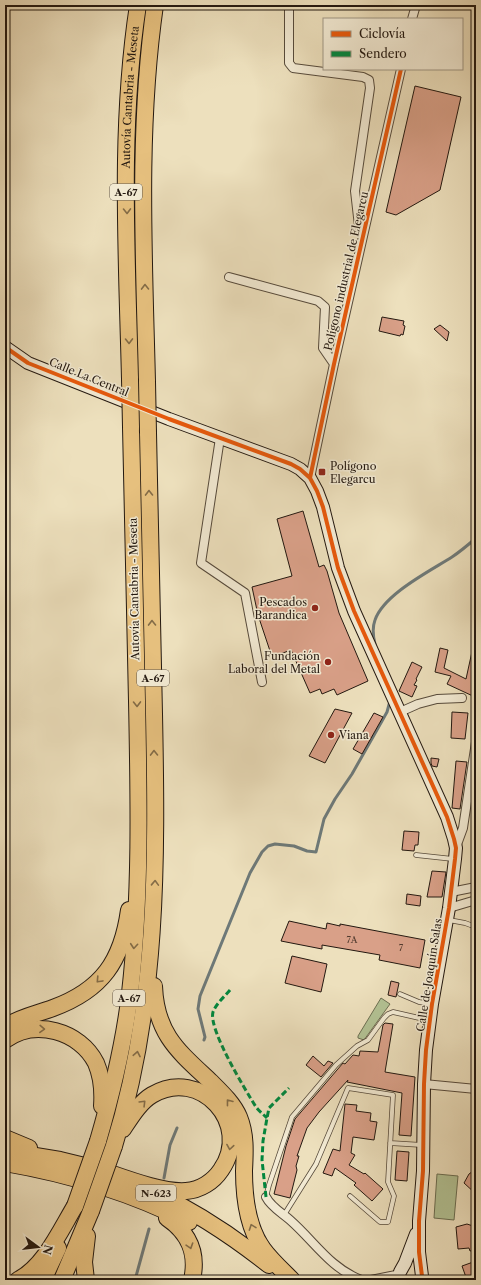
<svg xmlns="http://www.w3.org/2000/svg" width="481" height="1285" viewBox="0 0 481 1285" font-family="'Libre Caslon Text',serif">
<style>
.park{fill:#b3c395;stroke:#6b6e52}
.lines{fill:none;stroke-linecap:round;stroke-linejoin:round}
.stream{stroke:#6e7978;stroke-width:3}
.building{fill:#d9a088;stroke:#231810}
.lane-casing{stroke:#564a3b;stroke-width:5.5}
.street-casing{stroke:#564a3b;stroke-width:10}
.secondary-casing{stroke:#231810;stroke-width:14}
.highway-casing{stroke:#231810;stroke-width:18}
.lane{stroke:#f3ebd4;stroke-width:4}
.street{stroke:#f3ebd4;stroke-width:8}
.secondary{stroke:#f3ebd4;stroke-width:12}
.highway{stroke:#e6c07e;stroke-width:16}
.highway-bridge-casing{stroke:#231810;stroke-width:18;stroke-linecap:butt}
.highway-bridge{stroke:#e6c07e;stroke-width:16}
.quiet{stroke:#00873e;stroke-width:3;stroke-dasharray:6 3;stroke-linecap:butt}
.cycleway-casing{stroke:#f3ebd4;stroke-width:6}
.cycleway{stroke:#e8590c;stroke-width:4}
.oneway{stroke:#846c47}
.poi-dot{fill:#8f2418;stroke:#f3ebd4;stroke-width:1.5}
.labels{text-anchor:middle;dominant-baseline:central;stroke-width:3;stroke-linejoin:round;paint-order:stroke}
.number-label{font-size:9px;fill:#503a2e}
.shield{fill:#f3ebd4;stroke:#61574b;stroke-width:1}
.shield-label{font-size:10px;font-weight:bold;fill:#231810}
.street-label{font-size:11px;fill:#231810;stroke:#f3ebd4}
.poi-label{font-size:11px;fill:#231810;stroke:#f3ebd4;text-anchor:start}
</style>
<rect width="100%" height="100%" fill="#ede0bd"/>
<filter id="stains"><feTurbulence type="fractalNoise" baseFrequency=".005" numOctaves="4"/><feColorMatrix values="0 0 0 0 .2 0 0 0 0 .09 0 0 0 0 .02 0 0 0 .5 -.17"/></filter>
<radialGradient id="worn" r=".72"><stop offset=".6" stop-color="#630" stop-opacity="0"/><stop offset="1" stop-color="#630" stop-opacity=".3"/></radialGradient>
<!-- park -->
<path class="park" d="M381,998L390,1004L364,1040L358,1038V1036Z
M437,1174L458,1176L454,1220L434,1218Z"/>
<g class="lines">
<!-- stream -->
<path class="stream" d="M375,644C373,636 372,628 375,620C384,594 430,571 452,557C461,551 468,545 476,538
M204,1040L205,1037L198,1009L200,996L250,873L262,852L268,846L275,844L294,846L307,851L316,852L324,819L335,799L352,774L382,721L387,712L390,701
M164,1178L170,1145L177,1128
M135,1280L149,1229"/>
</g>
<!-- building -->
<path class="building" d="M415,86L461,97L440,190L396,215L386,212Z
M382,317L404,321L403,325L405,326L403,335L401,334L400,336L379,331Z
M440,325L449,332L447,341L434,329Z
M303,511L319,567L324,565L327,571L339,613L368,681L337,695L334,689L322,694L320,689L310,693L291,650L272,657L258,615L252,587L292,576L277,519Z
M473,647H476L475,697L447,684L451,676L435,672L440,648L448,650L444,668L466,679Z
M412,662L422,667L416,679L417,680L414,685L417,686L412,697L399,691Z
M335,709L352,713L325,763L309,756Z
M452,712L468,713L465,739L451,738Z
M374,713L383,717L362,754L353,749Z
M431,758L439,759L437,767L432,766L431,763Z
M456,761L467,762L460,809L452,808Z
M404,831L419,832L418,845H415L414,851L402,850Z
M432,871L446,872L442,897H427Z
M407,894L421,896L420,906L406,904Z
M289,921L326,929L327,923L340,926V924L425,940L420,968L379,960L380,955L322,945V949L281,941Z
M292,956L327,964L321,992L285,983Z
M391,981L399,983L396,997L388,995Z
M385,1023L393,1024L385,1072L415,1077L411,1136L399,1135L402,1093L347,1082L348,1080L319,1112L307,1128L297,1156H299L296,1166L297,1170L290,1198L274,1194L286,1146L295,1119L343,1063L345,1064L353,1055L359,1056L360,1051L378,1052L383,1025Z
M313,1056L324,1066L328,1061L333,1063L321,1077L306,1065Z
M345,1104L357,1105L356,1111L371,1113L370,1121L377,1122L374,1140L353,1137L351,1153L355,1155L349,1165L364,1174L365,1173L383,1189L372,1201L354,1185L356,1183L335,1168L332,1176L323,1173L333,1149L340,1151Z
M397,1151L409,1152L407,1181L395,1180Z
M476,1169V1194L464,1183L469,1174Z
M467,1224L476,1227V1250L470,1251L469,1248L458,1249L456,1227Z
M476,1261V1280H467L462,1266Z"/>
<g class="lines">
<!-- lane casing -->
<g class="lane-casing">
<path id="lane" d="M416,855L453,859
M449,920L465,923L476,927
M400,994L419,1002L431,1004
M390,1143L422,1145
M266,1197L269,1185L292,1117L336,1065L357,1046L368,1040L384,1018L388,1014L393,1012L428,1020
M284,1215L316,1164L348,1088L393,1095L388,1182L394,1196L388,1222H380L350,1196"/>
</g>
<!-- street casing -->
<g class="street-casing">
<path id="street" d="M289,5V63L293,68L363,77L369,80L370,88L355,191L359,226L364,230
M412,19L416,5
M229,277L318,301L325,307L323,348L334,364
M220,438L201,563L245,593L262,682
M310,478L334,364L401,69
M400,712L418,704L437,699L462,698
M456,847L463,828L476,742
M451,892L476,887
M449,908L476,900
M424,1084L476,1089
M266,1197C271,1207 282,1213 290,1220C315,1242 329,1267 361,1280
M371,1280L396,1275"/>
</g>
<!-- secondary casing -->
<g class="secondary-casing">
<path id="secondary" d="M5,347L28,363L169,419L291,464L300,469L310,478L317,491L323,507L338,568L354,611L447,817L454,839L456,848L455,859L449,908L432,1004L426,1050L424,1084L423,1171L419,1221V1252L422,1276
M400,1272L405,1263L416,1234"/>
</g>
<!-- highway casing -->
<g class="highway-casing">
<g id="highway">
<path id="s1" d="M130,379C127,255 119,128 138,5"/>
<path d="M147,382C144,256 137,130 155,5"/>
<path d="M154,986C156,1034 178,1051 210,1081C221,1092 233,1103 239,1117C246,1134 245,1152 244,1171C244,1197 247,1227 263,1249C271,1260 282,1270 292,1280"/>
<path d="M5,1027C20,1017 37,1014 53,1008C102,990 122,961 129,910"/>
<path d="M5,1040C35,1018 80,1031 96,1063C102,1077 103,1092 102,1106"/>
<path d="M5,1138L29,1148"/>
<path d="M98,1141C112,1093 124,1044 130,993C141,896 139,799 137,701C135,610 133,519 131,427"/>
<path d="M114,1146C158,1005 157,861 154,714C152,621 150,527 148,433"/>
<path d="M5,1151L60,1160L101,1170"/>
<path d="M5,1163C69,1174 132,1193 189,1222"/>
<path d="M98,1169C122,1177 162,1193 186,1191C200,1190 213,1182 221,1170C253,1124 200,1066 152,1095C140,1102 131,1117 123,1129"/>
<path d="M154,1192C194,1211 235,1238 269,1265"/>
<path d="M167,1218C189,1233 198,1253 192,1280"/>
<path d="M18,1280C44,1267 60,1231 75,1206"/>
<path d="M43,1280L58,1248"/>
<path d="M62,1280L91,1211"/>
<path d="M86,1280L84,1262L87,1236"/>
</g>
</g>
<!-- lane -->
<use href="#lane" class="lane"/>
<!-- street -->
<use href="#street" class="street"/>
<!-- secondary -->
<use href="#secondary" class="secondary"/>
<!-- highway -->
<use href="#highway" class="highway"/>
<!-- highway-bridge casing -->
<g class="highway-bridge-casing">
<path id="highway-bridge" d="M130,379L131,427
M147,382L148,433
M75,1206L98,1141
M91,1211L114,1146"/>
</g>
<!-- highway-bridge -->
<use href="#highway-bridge" class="highway-bridge"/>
<!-- quiet -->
<path class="quiet" d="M230,990C224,997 216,1004 213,1012C208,1029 246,1091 256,1107C259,1111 263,1114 267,1118
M266,1197L262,1160L263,1141L267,1118L269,1108L289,1088"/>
<!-- cycleway casing -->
<g class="cycleway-casing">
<path id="cycleway" d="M5,347L28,363L169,419L291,464L300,469L310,478L317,491L323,507L338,568L354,611L447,817L454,839L456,848L455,859L449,908L432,1004L426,1050L424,1084L423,1171L419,1221V1252L422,1276
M310,478L334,364L401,69"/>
</g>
<!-- cycleway -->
<use href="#cycleway" class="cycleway"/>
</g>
<!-- one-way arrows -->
<defs><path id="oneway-chevron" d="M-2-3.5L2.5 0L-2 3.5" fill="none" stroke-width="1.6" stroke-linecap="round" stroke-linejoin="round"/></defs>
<g class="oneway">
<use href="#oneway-chevron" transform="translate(127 211) rotate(89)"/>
<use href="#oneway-chevron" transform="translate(145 287) rotate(-91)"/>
<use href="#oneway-chevron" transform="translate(129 341) rotate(89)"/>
<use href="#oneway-chevron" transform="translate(149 493) rotate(-91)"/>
<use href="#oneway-chevron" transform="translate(152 623) rotate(-91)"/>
<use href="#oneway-chevron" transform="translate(137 704) rotate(89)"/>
<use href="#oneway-chevron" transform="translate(154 753) rotate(-91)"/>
<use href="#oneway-chevron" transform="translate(155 883) rotate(-88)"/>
<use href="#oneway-chevron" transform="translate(134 946) rotate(95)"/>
<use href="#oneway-chevron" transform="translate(99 980) rotate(133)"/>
<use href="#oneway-chevron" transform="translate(42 1029) rotate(2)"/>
<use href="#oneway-chevron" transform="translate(137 1054) rotate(-79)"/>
<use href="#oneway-chevron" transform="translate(229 1102) rotate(-128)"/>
<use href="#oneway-chevron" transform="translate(143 1103) rotate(-45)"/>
<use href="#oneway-chevron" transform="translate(230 1147) rotate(99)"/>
<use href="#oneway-chevron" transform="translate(252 1227) rotate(-110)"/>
<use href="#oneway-chevron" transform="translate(190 1246) rotate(72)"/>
</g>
<!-- markers -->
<g class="poi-dot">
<rect x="318" y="468" width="8" height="8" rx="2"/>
<circle cx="315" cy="608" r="4"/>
<circle cx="328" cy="662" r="4"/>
<circle cx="331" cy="735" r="4"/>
</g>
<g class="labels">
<!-- number labels -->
<g class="number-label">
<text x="352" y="939">7A</text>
<text x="401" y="947">7</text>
</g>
<!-- shield labels -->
<g class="shield">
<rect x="110" y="184" width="32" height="16" rx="3"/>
<rect x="137" y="670" width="32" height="16" rx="3"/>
<rect x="113" y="990" width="32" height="16" rx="3"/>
<rect x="136" y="1185" width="40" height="16" rx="3"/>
</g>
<g class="shield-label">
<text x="126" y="192">A-67</text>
<text x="153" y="678">A-67</text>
<text x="129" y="998">A-67</text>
<text x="156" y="1193">N-623</text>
</g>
<!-- street labels -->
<g class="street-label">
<text stroke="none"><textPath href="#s1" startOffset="282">Autovía Cantabria - Meseta</textPath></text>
<text transform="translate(346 271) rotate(-77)">Polígono industrial de Elegarcu</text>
<text transform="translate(89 377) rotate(22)">Calle La Central</text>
<text transform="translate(134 589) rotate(-91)">Autovía Cantabria - Meseta</text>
<text transform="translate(429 975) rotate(-81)">Calle de Joaquín Salas</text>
</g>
<!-- poi labels -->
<g class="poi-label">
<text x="330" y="466">Polígono<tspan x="330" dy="13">Elegarcu</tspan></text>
<text x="307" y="602" text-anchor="end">Pescados<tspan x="307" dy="13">Barandica</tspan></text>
<text x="320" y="656" text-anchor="end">Fundación<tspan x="320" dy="13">Laboral del Metal</tspan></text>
<text x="339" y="735">Viana</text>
</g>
</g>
<!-- margin -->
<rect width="481" height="1285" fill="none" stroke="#ede0bd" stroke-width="20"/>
<rect x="6" y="6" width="469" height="1273" fill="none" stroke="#231810" stroke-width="2"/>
<rect x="10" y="10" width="461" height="1265" fill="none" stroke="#231810"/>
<!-- legend -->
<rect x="323" y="18" width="140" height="52" fill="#f3ebd4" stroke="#a09786"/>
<rect x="331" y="31" width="20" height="6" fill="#e8590c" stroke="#a09786"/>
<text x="359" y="38" font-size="12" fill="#231810">Ciclovía</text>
<rect x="331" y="51" width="20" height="6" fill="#00873e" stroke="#a09786"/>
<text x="359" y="58" font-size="12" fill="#231810">Sendero</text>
<!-- north arrow -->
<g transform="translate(38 1247) rotate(105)" stroke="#f3ebd4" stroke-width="3" paint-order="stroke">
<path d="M0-3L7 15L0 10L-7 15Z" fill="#231810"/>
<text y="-6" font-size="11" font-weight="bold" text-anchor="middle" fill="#231810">N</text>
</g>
<rect width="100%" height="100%" filter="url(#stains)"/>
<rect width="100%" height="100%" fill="url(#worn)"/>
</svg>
